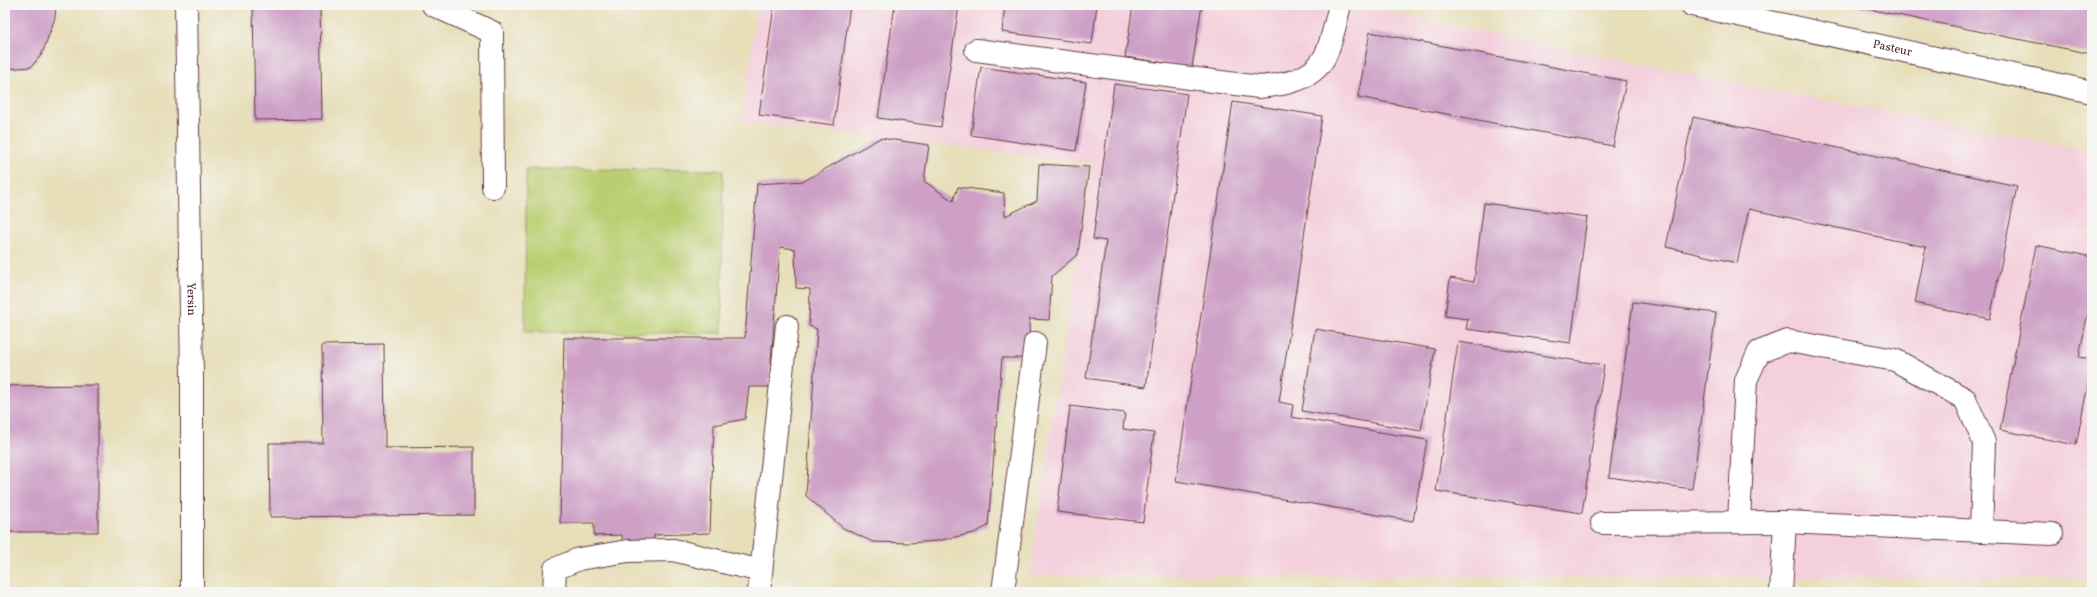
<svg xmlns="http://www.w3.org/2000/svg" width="2097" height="597" viewBox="0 0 2097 597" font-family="Vollkorn,serif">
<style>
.built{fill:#f4cfdc}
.pitch{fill:#bacd70;stroke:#82764e}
.building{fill:#cea0c6}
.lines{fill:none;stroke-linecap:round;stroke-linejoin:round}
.minor-casing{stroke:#623c40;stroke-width:24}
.minor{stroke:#fff;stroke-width:22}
.labels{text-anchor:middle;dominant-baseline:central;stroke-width:3.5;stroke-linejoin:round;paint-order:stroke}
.street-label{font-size:12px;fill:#4a1f2b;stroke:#f6f6f2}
</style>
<rect width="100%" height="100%" fill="#f6f6f2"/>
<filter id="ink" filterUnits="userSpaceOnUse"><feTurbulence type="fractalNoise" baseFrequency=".025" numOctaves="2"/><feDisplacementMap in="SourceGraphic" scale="8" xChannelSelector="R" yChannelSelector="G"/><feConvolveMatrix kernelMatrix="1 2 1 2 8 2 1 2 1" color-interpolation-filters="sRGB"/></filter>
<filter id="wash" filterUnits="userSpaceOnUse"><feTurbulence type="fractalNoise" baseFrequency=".012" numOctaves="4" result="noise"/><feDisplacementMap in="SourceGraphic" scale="16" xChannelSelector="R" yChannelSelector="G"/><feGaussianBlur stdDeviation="0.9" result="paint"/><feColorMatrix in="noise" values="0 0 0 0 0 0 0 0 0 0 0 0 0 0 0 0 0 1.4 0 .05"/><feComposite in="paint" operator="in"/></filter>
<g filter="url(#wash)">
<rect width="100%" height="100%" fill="#e7dfba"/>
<!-- built -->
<path class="built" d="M757,5H1353L1647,66L2092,151V579L1030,575L1059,375L1093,163L742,122Z"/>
<!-- pitch -->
<path class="pitch" d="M526,169L723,170L722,333L525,332Z"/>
<g id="blocks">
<!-- building -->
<path class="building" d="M5,5H56L55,18L42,54L31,67L5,69Z
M253,5H320L322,119L255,120Z
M774,5H850L834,125L759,115Z
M895,5H959L941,127L878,118Z
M1005,5H1097L1092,44L1002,32Z
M1133,5H1202L1192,67L1125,57Z
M2092,5V54L1853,6V5Z
M1370,32L1626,81L1613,146L1358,97Z
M981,67L1086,82L1076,151L971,135Z
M1114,84L1187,94L1146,387L1086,378L1106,241L1093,239Z
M1233,102L1322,116L1279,402L1293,405L1291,417L1427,440L1413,521L1176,481Z
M1693,117L2017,186L1990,319L1915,303L1926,247L1749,209L1737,263L1666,247Z
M880,138L929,145L924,181L953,201L958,187L1004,193L1005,216L1037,201L1039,164L1089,167L1078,254L1052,276L1049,320L1029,319L1030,358H1002L988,526L974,533L937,541L909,543L873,542L843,528L806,496L817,329L809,326L810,289L796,288L795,249L780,247L769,387H749L745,419L714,425L710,533L654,535L652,552H622V535L594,536V523H560L564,338H745L757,184L804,181Z
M1484,203L1587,217L1571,343L1466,329L1468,319L1445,316L1450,278L1474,282Z
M2036,245L2092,257V292L2079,357L2092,359V364L2076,445L2000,430Z
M1633,302L1716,313L1692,489L1609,477Z
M1315,329L1435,349L1421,431L1302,411Z
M1458,342L1604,365L1582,513L1436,491Z
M384,344L385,448L474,447V515L270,517L269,443H323L322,345Z
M98,385V532H5V386Z
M1070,406L1125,413L1123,429L1154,433L1143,522L1057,512Z"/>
</g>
</g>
<g filter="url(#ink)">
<use href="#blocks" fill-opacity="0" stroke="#623c40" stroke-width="1"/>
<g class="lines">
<!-- minor casing -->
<g class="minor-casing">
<g id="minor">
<path id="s1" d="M186,5L192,376V592"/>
<path d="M433,5L492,32L493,187"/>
<path id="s2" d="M1692,5L2092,92"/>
<path d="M976,50L1259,87C1282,85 1311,81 1324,58C1331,46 1336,20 1340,5"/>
<path d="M1739,522L1746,380L1759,352L1788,341L1895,360L1965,399L1984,442L1981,531"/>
<path d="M1602,523L1785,522L2052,534"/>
<path d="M554,592L555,569L579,559L628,551L673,550L761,571"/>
<path d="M759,592L787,326"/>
<path d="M1003,592L1035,343"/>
<path d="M1781,592L1785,522"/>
</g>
</g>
<!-- minor -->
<use href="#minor" class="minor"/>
</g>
</g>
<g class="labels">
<!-- street labels -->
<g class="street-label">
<text stroke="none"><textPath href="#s2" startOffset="205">Pasteur</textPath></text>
<text stroke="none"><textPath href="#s1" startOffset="294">Yersin</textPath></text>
</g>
</g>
<!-- margin -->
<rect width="2097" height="597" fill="none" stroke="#f6f6f2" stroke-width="20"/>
</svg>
